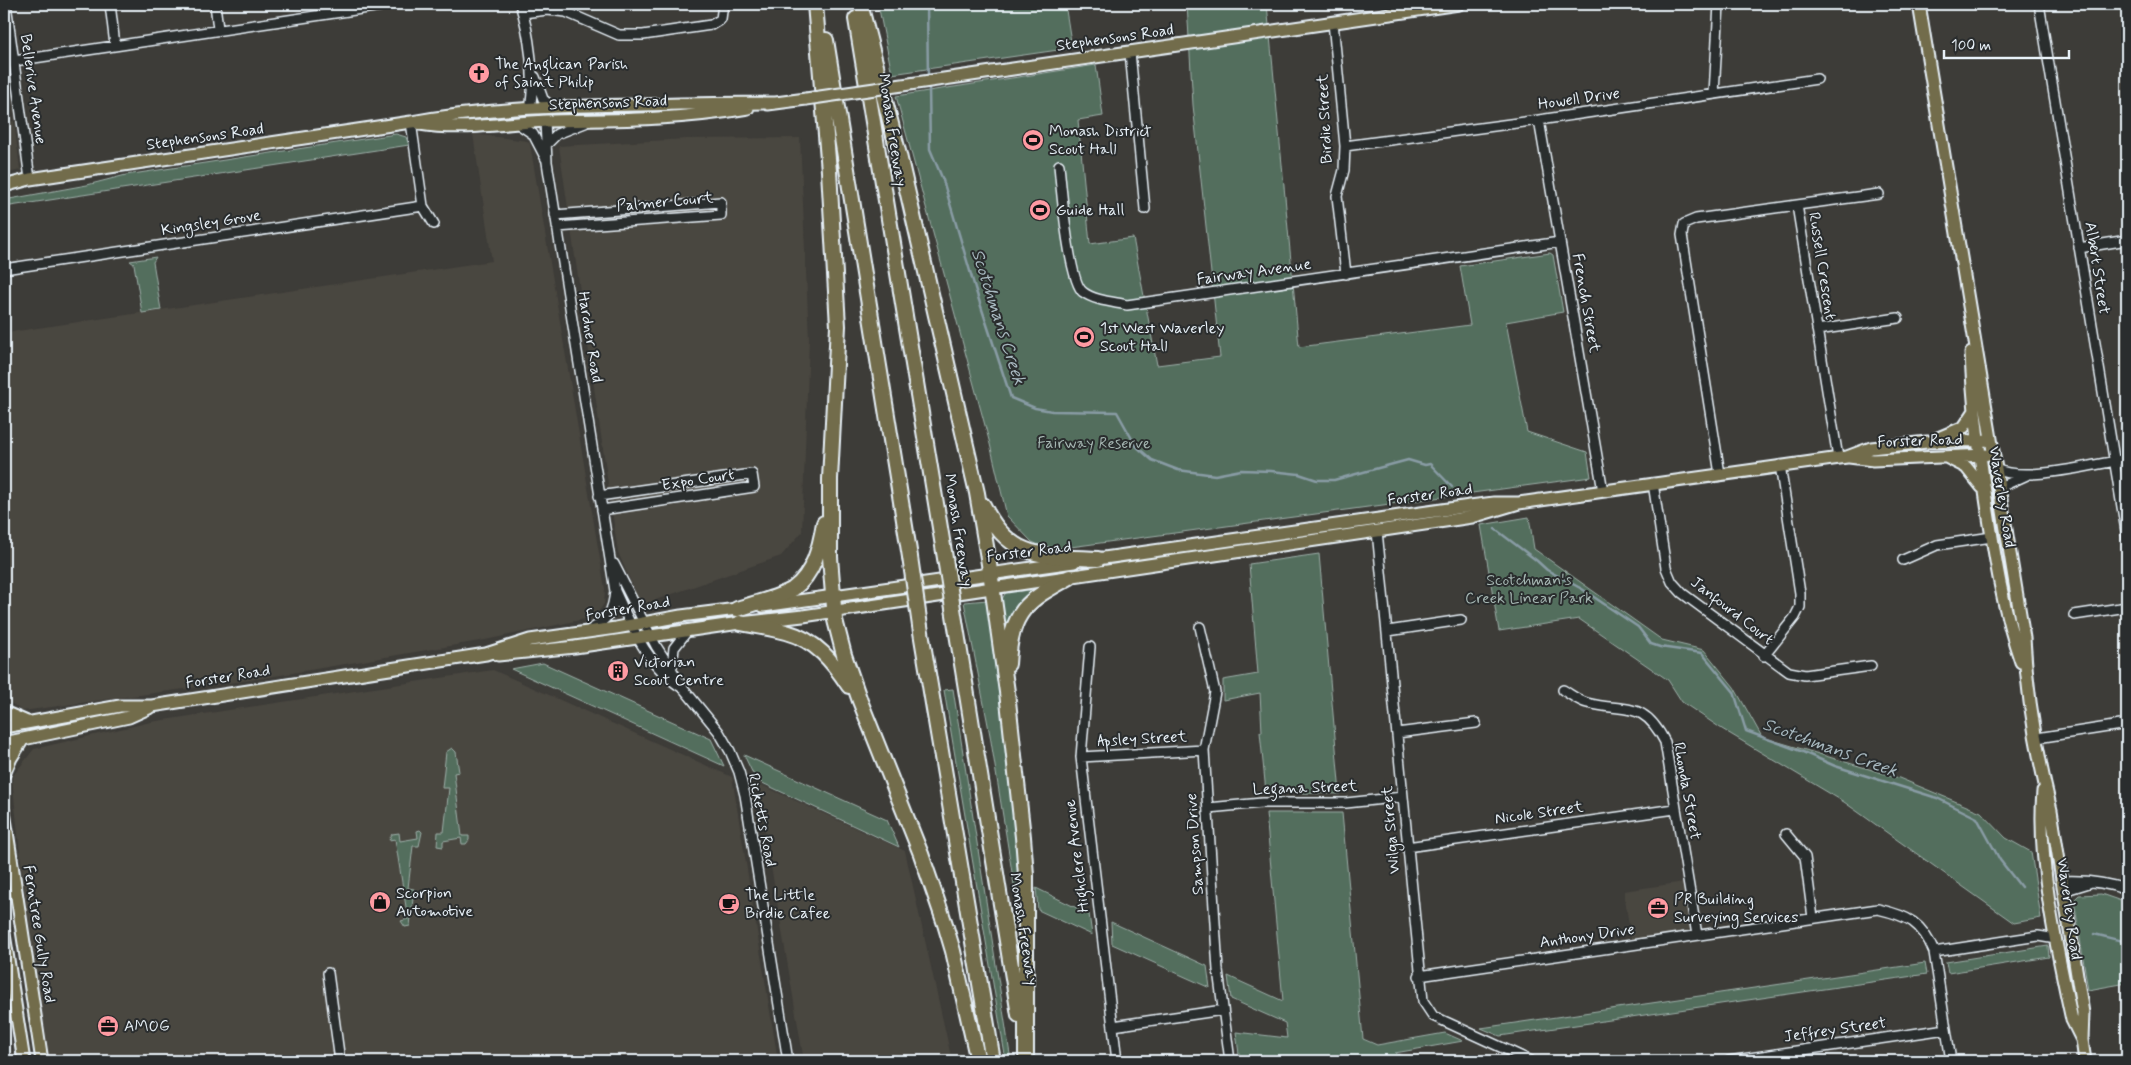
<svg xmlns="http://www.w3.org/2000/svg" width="2131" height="1065" viewBox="0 0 2131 1065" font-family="Mynerve,sans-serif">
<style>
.built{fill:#4a4740}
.green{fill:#536e5d;stroke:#9eb0aa}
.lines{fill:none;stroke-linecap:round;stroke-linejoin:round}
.stream{stroke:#899ca5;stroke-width:2.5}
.minor-casing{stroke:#e8f1f8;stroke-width:12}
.major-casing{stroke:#e8f1f8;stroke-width:15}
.highway-casing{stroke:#e8f1f8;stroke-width:18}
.minor{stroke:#2a2d2e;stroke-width:9}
.major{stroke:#726c4b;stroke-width:11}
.highway{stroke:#726c4b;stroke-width:14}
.major-bridge-casing{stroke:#e8f1f8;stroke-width:15;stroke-linecap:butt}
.highway-bridge-casing{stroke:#e8f1f8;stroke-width:18;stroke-linecap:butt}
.major-bridge{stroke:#726c4b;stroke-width:11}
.highway-bridge{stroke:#726c4b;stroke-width:14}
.labels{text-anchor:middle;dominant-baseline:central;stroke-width:4;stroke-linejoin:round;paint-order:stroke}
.street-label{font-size:16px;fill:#e8f1f8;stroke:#2a2d2e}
.poi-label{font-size:16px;fill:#e8f1f8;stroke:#2a2d2e;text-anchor:start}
.park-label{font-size:16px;fill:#a5b6b2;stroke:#2a2d2e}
.water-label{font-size:18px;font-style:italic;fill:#a8b9c0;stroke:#2a2d2e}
</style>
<rect width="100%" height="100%" fill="#3d3c38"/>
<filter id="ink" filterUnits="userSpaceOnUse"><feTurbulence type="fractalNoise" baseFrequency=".02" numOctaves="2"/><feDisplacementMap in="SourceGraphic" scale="10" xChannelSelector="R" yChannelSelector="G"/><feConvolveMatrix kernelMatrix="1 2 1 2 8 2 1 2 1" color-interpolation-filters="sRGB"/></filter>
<g filter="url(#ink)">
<!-- built -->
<path class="built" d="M14,121L20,170L4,174V123Z
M473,134L527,141L530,144L605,589L604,604L594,617L485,640L257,679L22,711L7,700L4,696V333L492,261Z
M800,138L809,339L802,532L781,556L641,605L618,552L559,146L688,139Z
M493,670L732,777L778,1061H46L29,938L12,777L34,749L151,722Z
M757,783L905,851L952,1061H804Z
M1684,882L1692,930L1631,940L1624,891Z
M4,998V1002L13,1061H4Z"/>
<!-- green -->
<path class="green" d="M878,4H1065L1072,48L892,74Z
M1187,4H1267L1299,347L1470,325L1460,266L1550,253L1553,255L1563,312L1506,322L1527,432L1587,452L1591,477L1063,548H1046L1032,542L1007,516L990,444L896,96L1096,65L1103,116L1078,120L1090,244L1133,238L1157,365L1220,357L1193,105Z
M396,134L406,137L409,145L4,207V200L87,185L126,175Z
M156,257L153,262L161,310L142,313L134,264L130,261Z
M1529,517L1534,549L1662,640L1704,650L1734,687L1762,737L1899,778L1981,812L2006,838L2031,852L2041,918L2014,923L1844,802L1722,729L1682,702L1668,680L1579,619L1499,631L1481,525Z
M1319,554L1340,794L1266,792L1260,732H1262L1260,693L1223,700V680L1258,674L1249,564Z
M1032,590V592L1005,635L1002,599L1006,592Z
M988,600L1006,732L1024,915L1019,916L990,735L964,602Z
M543,663L711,739L724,766L511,669Z
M953,689L1011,1061H1006L944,690Z
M452,748L456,752L459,772L454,773L462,836H469V840L466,844H462L461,838L443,841V847L437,846L438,832H444L449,788H442L446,752Z
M744,755L887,820L899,847L756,780Z
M1266,813H1342L1363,1039L1377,1045L1445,1033L1463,1041L1395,1053L1412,1061H1240L1236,1032L1287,1038L1285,1023L1231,999L1228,976L1283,1001Z
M420,830L422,832L419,846H413L408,888L414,889L410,926L405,927L401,921L408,919L395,839L389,840L392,834L399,833L400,841L418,838L417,831Z
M1036,888L1089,914L1092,935L1038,910Z
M2101,894L2127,903V983L2088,990L2074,900L2079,895Z
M1111,922L1207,966L1210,988L1112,944Z
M2048,946L2049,957L1948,973L1946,962Z
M1925,963L1927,974L1500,1036L1481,1028Z"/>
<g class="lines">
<!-- stream -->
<path class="stream" d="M927,4L928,78
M929,86L930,149L943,180L975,288L1011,398L1035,408L1052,411L1117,412L1136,446L1152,460L1178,470L1215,475L1241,470L1271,471L1299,474L1317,480H1334L1408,460L1425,465L1430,464L1452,487
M1495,529L1536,560L1547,570L1582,589L1638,627L1651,644L1660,647L1702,653L1734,692L1746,731L1803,752L1835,766L1937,798L1977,818L2000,860L2021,887
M2094,934L2127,942"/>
<!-- minor casing -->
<g class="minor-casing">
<path id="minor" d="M6,4L30,179
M110,4L115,45
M215,4L218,29
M520,4C529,31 536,80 530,108
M2039,4L2127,537
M523,13L547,10L566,12L619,35H643L711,25L721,19L723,4
M1333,22L1345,146L1344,170L1337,196L1346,274
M1130,52L1145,209
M14,61L395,4
M535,77L543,99L552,107
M1714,94L1719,4
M1539,120L1603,491
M545,121L547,162L615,591C632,628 648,667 684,689
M517,123L533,134L546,159
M547,144L557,134L585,123
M1345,146L1539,120L1817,79
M1059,165C1061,186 1069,282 1083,292C1095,301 1114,302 1127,305L1560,242
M1797,205L1879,194
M423,206L434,224
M555,215L721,202V215L557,227
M2079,248L2127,240
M4,269L423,206L411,122
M1817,330L1898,318
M1996,469C2024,483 2095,464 2127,459
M1720,474L1682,235L1684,224L1696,219L1797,205L1838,458
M1653,483L1666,568L1672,582L1682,593L1789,672L1805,675L1871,666
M2000,493L2005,485L2027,475
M599,496L752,474L754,487L602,510
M1377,531L1423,1001L1433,1016L1531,1061
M1903,560L1937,545L1992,537
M614,564L656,646L684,689L719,732L730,751L739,772L745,795L788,1061
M2074,615L2127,607
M1200,627L1215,692L1204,750L1218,970L1230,1061
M590,630C608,619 613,613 615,591
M1388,631L1461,620
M1090,647L1081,757L1117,1061
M1764,656L1795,617L1800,607V593L1780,465
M672,667L674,648L688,630
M1563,690C1570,694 1579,701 1587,703C1626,713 1643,699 1665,742L1697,935
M1397,733L1476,723
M2037,738L2127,724
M1081,757L1204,750
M1208,808L1262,803H1346L1403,797
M1786,834L1805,857L1813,918
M1407,847L1675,809
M2062,881C2084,880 2106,882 2127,890
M2063,891L2089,883
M1934,952L1951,1061
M328,973L340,1061
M1419,976L1878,909C1908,916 1922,922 1934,952L2038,936L2056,939
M1113,1026L1223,1010
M1729,1061L1946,1029"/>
</g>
<!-- major casing -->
<g class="major-casing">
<path id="major" d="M1919,4L2024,638C2027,696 2037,754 2051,810L2083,1013L2082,1040L2085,1061
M992,72L1459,4
M768,104L806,99
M420,124C461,131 504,123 546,121C614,120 681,120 748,108
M4,186L30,179L411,122C486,108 562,106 638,105C684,104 729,103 775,103
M1971,353C1973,405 1979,453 1987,505C1995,558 2003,611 2021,662
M1936,439L1964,427L1974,412
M1849,457L1873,460L1985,455
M1948,458L1966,467L1982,487
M1090,560L1470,506L1494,503H1519
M763,606L1074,562
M498,655L575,647L740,623L803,616L1472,517L1519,503L1847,457L1871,448L1927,442L1991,440
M4,712L27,722
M4,727L120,706H152L486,654L530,640L616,628L681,616L745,608
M4,743L129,717L149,708
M4,774L11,758L23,739
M2043,791C2037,862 2057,950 2072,1020L2081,1038
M4,812L42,1061
M4,934L24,1061"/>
</g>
<!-- highway casing -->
<g class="highway-casing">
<path id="highway" d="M815,4L829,171L838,326L830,479V557L835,620L844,655L860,701L921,854L945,924L953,951L978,1061
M860,4L899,155L977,493L989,564L1007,692L1023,837L1026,875V1055
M856,19L944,552
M826,40L910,557
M983,505C1009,560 1044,556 1098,559
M737,609C752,604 781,597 793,589C814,574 820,547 824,523
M955,621L1019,1015
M740,623C755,626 771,628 786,632C816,640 833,662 849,686
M920,626L993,1061
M1008,664C1011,611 1026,601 1070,577"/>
</g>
<!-- minor -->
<use href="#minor" class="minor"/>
<!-- major -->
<use href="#major" class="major"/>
<!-- highway -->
<use href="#highway" class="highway"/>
<!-- major-bridge casing -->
<g class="major-bridge-casing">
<path id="major-bridge" d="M806,99L992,72"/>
</g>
<!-- highway-bridge casing -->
<g class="highway-bridge-casing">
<path id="highway-bridge" d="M944,552L955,621
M910,557L920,626"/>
</g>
<!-- major-bridge -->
<use href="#major-bridge" class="major-bridge"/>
<!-- highway-bridge -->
<use href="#highway-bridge" class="highway-bridge"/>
</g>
</g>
<!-- icons -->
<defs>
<g id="church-disc" transform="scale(1.125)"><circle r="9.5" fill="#ff9aa2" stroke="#2a2d2e"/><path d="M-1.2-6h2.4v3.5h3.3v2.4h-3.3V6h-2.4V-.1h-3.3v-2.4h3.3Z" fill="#111"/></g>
<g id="stadium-disc" transform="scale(1.125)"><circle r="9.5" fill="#ff9aa2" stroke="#2a2d2e"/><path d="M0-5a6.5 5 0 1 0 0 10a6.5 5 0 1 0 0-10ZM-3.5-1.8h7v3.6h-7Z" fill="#111"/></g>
<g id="building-disc" transform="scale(1.125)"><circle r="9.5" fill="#ff9aa2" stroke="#2a2d2e"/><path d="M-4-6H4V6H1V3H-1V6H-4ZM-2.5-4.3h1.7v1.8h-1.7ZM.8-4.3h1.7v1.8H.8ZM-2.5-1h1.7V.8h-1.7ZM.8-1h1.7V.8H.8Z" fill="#111"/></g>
<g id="shop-disc" transform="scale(1.125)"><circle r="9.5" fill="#ff9aa2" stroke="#2a2d2e"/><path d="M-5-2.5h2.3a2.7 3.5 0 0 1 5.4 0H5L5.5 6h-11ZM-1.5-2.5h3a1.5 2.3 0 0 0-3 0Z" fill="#111"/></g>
<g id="cafe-disc" transform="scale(1.125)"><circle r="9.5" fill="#ff9aa2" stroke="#2a2d2e"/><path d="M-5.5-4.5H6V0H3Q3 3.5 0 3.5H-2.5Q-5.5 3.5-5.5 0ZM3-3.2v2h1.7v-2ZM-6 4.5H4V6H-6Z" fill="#111"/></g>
<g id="office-disc" transform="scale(1.125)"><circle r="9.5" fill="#ff9aa2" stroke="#2a2d2e"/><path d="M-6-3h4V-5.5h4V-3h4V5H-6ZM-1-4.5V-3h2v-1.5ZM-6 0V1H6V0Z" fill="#111"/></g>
</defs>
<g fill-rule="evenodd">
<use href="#church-disc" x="479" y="73"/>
<use href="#stadium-disc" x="1033" y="140"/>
<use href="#stadium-disc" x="1040" y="210"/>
<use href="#stadium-disc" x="1084" y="337"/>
<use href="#building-disc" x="618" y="671"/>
<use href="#shop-disc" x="380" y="902"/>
<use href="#cafe-disc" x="729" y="904"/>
<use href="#office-disc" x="1658" y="908"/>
<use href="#office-disc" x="108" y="1026"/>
</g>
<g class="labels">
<!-- street labels -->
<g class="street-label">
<text transform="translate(1115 38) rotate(-8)">Stephensons Road</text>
<text transform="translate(33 89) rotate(82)">Bellerive Avenue</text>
<text transform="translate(1579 99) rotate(-8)">Howell Drive</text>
<text transform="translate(608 103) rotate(-2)">Stephensons Road</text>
<text transform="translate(1325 119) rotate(-93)">Birdie Street</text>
<text transform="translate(892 130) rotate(81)">Monash Freeway</text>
<text transform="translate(205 137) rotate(-8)">Stephensons Road</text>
<text transform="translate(665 202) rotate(-5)">Palmer Court</text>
<text transform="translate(211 223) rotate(-9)">Kingsley Grove</text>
<text transform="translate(1822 266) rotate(81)">Russell Crescent</text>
<text transform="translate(2097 268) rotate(81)">Albert Street</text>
<text transform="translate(1254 272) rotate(-8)">Fairway Avenue</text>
<text transform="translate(1586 303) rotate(80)">French Street</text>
<text transform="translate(590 337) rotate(81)">Hardner Road</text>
<text transform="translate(1920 441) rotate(-2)">Forster Road</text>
<text transform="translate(698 480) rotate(-9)">Expo Court</text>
<text transform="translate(1430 495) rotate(-8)">Forster Road</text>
<text transform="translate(2002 497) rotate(81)">Waverley Road</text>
<text transform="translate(958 530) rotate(81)">Monash Freeway</text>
<text transform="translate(1029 552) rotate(-7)">Forster Road</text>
<text transform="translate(628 609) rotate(-10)">Forster Road</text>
<text transform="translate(1732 611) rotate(38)">Janfourd Court</text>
<text transform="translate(228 677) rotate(-9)">Forster Road</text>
<text transform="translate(1142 739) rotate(-3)">Apsley Street</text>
<text transform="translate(1305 788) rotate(-2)">Legana Street</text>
<text transform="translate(1687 791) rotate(80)">Rhonda Street</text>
<text transform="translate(1539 813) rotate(-8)">Nicole Street</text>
<text transform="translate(762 820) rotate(79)">Ricketts Road</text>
<text transform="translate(1391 830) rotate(-95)">Wilga Street</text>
<text transform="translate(1195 844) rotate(-94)">Sampson Drive</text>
<text transform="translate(1077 856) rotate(-97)">Highclere Avenue</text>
<text transform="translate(2069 909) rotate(82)">Waverley Road</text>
<text transform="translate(1023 929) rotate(81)">Monash Freeway</text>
<text transform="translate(39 934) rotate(81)">Ferntree Gully Road</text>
<text transform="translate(1587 936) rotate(-8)">Anthony Drive</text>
<text transform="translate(1835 1030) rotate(-8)">Jeffrey Street</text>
</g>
<!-- poi labels -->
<g class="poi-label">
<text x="495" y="64">The Anglican Parish<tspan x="495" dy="18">of Saint Philip</tspan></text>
<text x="1049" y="131">Monash District<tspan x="1049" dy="18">Scout Hall</tspan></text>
<text x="1056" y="210">Guide Hall</text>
<text x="1100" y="328">1st West Waverley<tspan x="1100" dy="18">Scout Hall</tspan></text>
<text x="634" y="662">Victorian<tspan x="634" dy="18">Scout Centre</tspan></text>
<text x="396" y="893">Scorpion<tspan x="396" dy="18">Automotive</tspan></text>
<text x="745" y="895">The Little<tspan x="745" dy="18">Birdie Cafee</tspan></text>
<text x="1674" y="899">PR Building<tspan x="1674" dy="18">Surveying Services</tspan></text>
<text x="124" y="1026">AMOG</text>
</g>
<!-- park labels -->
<g class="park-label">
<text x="1094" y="443">Fairway Reserve</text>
<text x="1529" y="580">Scotchman's<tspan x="1529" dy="18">Creek Linear Park</tspan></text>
</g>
<!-- water labels -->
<g class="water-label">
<text transform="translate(998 317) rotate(72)">Scotchmans Creek</text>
<text transform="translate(1830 748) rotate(20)">Scotchmans Creek</text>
</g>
</g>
<!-- margin -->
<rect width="2131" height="1065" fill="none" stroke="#2a2d2e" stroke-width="20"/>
<rect x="10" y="10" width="2111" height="1045" fill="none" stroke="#e8f1f8" stroke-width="2" filter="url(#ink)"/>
<!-- scale -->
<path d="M1944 50v8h125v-8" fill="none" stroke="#e8f1f8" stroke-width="2.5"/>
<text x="1951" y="50" font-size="15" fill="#e8f1f8" stroke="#2a2d2e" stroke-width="4" paint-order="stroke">100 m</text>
</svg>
